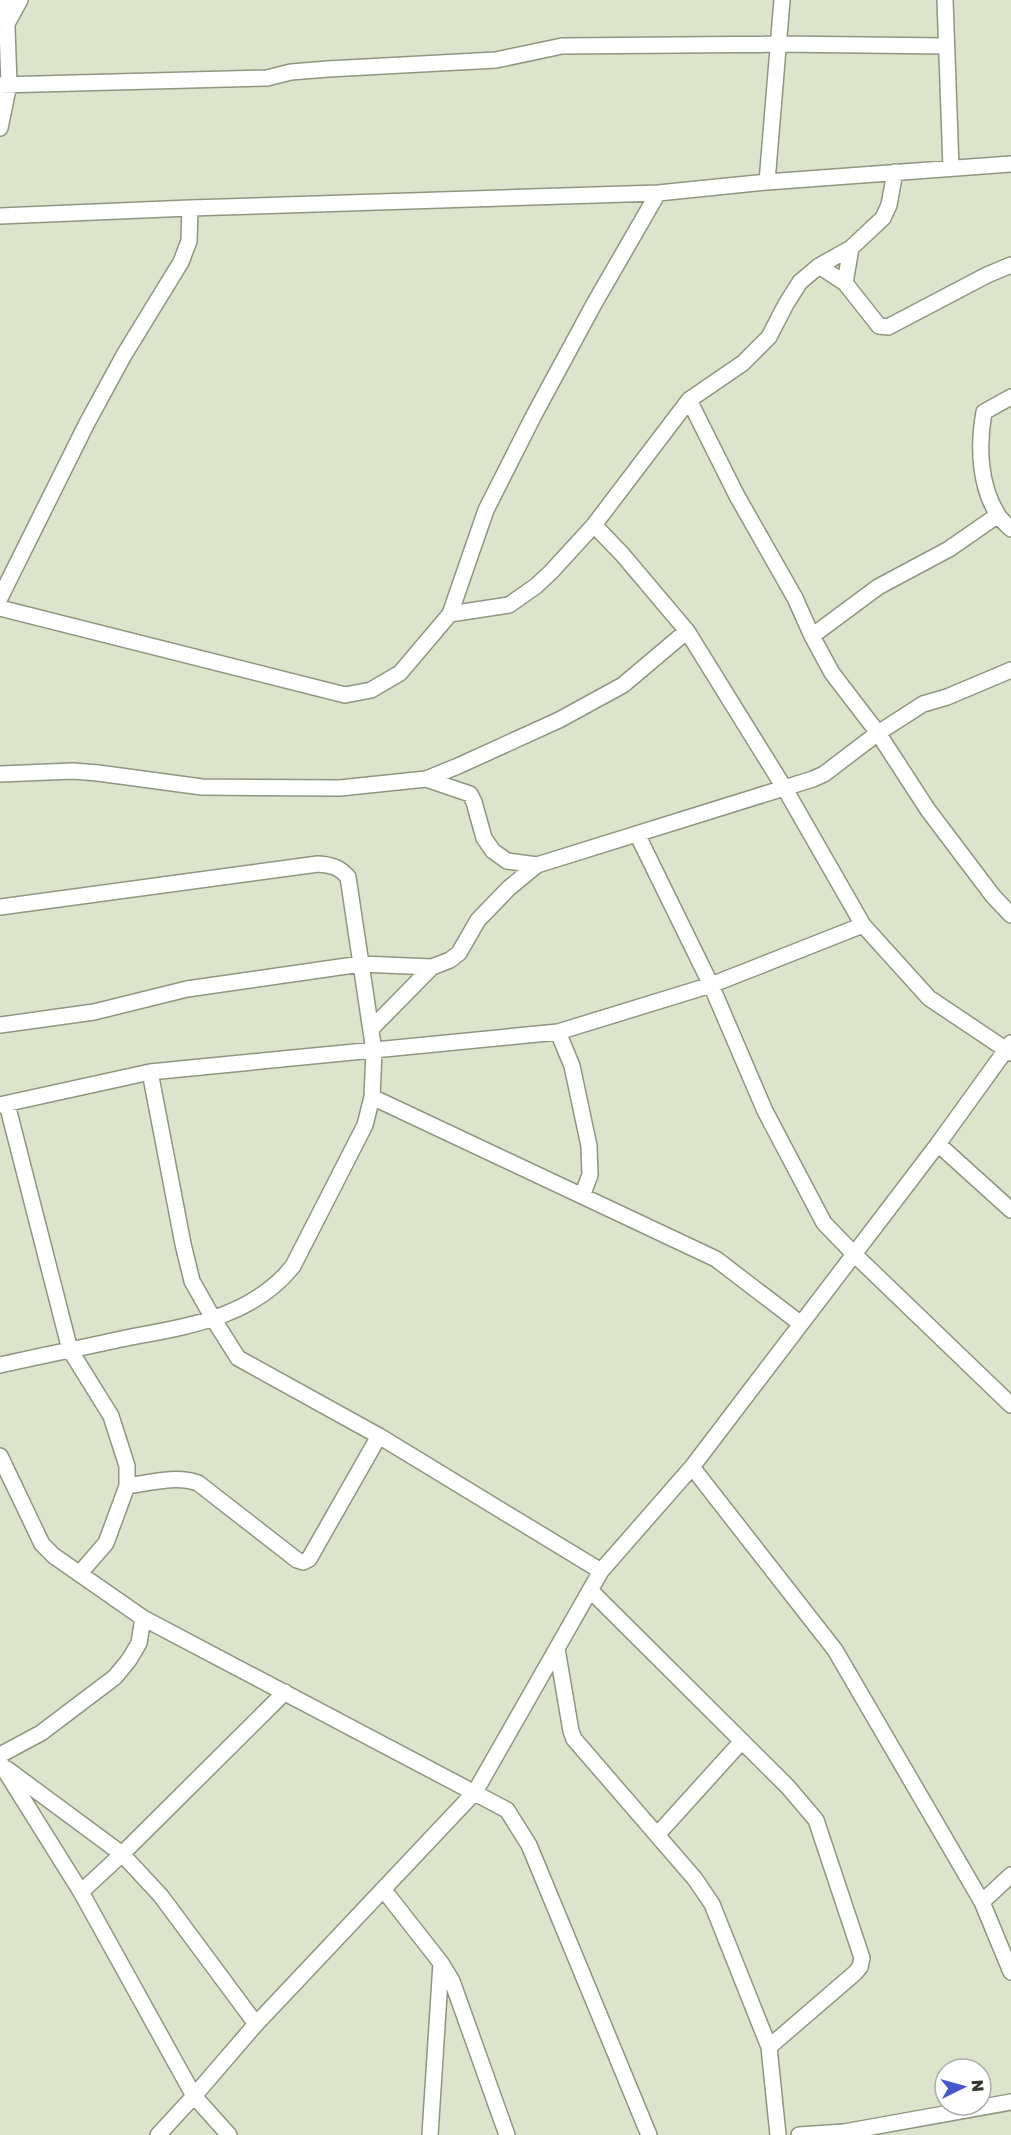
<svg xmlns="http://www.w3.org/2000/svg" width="1011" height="2135" viewBox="0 0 1011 2135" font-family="'Golos Text',sans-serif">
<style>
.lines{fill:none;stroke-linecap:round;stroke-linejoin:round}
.street-casing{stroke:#8f9680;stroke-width:18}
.street{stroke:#fff;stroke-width:15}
</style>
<rect width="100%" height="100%" fill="#dce4cc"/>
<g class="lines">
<!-- street casing -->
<g class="street-casing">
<path id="street" d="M945,0L951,168
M8,22L20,0
M0,85L267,78L291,72L328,69L496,60L562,46L779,44L946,46
M0,128L9,84L6,0
M767,182L1011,164
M0,216L190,208L658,193L767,182L782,0
M819,266L845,283L879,326L888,327L987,275L1011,265
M845,283L851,248
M1011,397L984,412C978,445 979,486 998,515C1001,520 1007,525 1011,529
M689,400L737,496L795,598L812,636L878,587L949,549L998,515
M594,525L622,554L687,631L785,789L863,925L929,998L1011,1053
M0,598L87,423L124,355L181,262L189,241L190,208
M0,608L345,695L371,690L400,673L450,614L486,510L533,417L594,304L658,193
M450,614L509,605L536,586L551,572L594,525L689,400L743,363L769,337L786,304L800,282L819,266L851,248L883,218L889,205L895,172
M812,636L832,673L878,733L928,810L993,896L1011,915
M0,774L73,771L98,773L202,787L340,788L426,779L458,766L559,720L623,685L687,631
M426,779L470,794L474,802L484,838L493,851L507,861L537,865
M637,834L711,985L765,1111L824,1223L854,1254L1011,1405
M0,907L318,864C332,865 339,867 348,877L374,1051L372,1097L365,1125L293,1266C251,1319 183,1327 121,1339C81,1348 40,1356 0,1365
M0,1025L94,1012L187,989L361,964L432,967L450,960L459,953L478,920L509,888L537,865L813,779L824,774L878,733L923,704L947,697L1011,670
M371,1029L432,967
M558,1032L572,1066L589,1146L590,1175L582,1196
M150,1072L183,1244L192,1281L214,1320L238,1358L379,1436L601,1571
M372,1097L716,1259L801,1324
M7,1104L70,1350L111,1416L127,1466V1486L106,1543L80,1573
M0,1105L150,1072L558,1032L711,985L863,925
M938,1144L1011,1210
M0,1456L42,1544L54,1556L143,1618L507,1810L529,1845L649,2135
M692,1467L835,1650L982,1902L1011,1972
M127,1486C149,1483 176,1475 198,1483L297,1560L303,1562L309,1559L379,1436
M590,1590L788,1787L816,1820L862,1958L860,1967L855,1973L769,2047
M557,1649L571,1731L574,1739L695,1879L712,1904L769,2047L778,2135
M0,1755L41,1733L115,1677L129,1660L139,1643L143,1618
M1,1764L81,1892L194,2096L229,2135
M7,1769L122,1854L161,1896L256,2024
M657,1835L742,1741
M383,1889L441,1963L452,1981L507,2135
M81,1892L122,1854L285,1692
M982,1902L1011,1875
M158,2135L194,2096L256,2024L475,1792L601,1571L692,1467L938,1144L1011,1043
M430,2135L441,1963
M799,2135L844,2132L1011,2102"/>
</g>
<!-- street -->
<use href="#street" class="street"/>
</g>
<!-- north arrow -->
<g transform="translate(963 2087) rotate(85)"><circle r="28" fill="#ffffff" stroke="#adafab" stroke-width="1.5"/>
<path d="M0-4.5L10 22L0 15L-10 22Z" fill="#4457cb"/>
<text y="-9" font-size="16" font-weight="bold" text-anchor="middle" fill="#33362d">N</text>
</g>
</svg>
